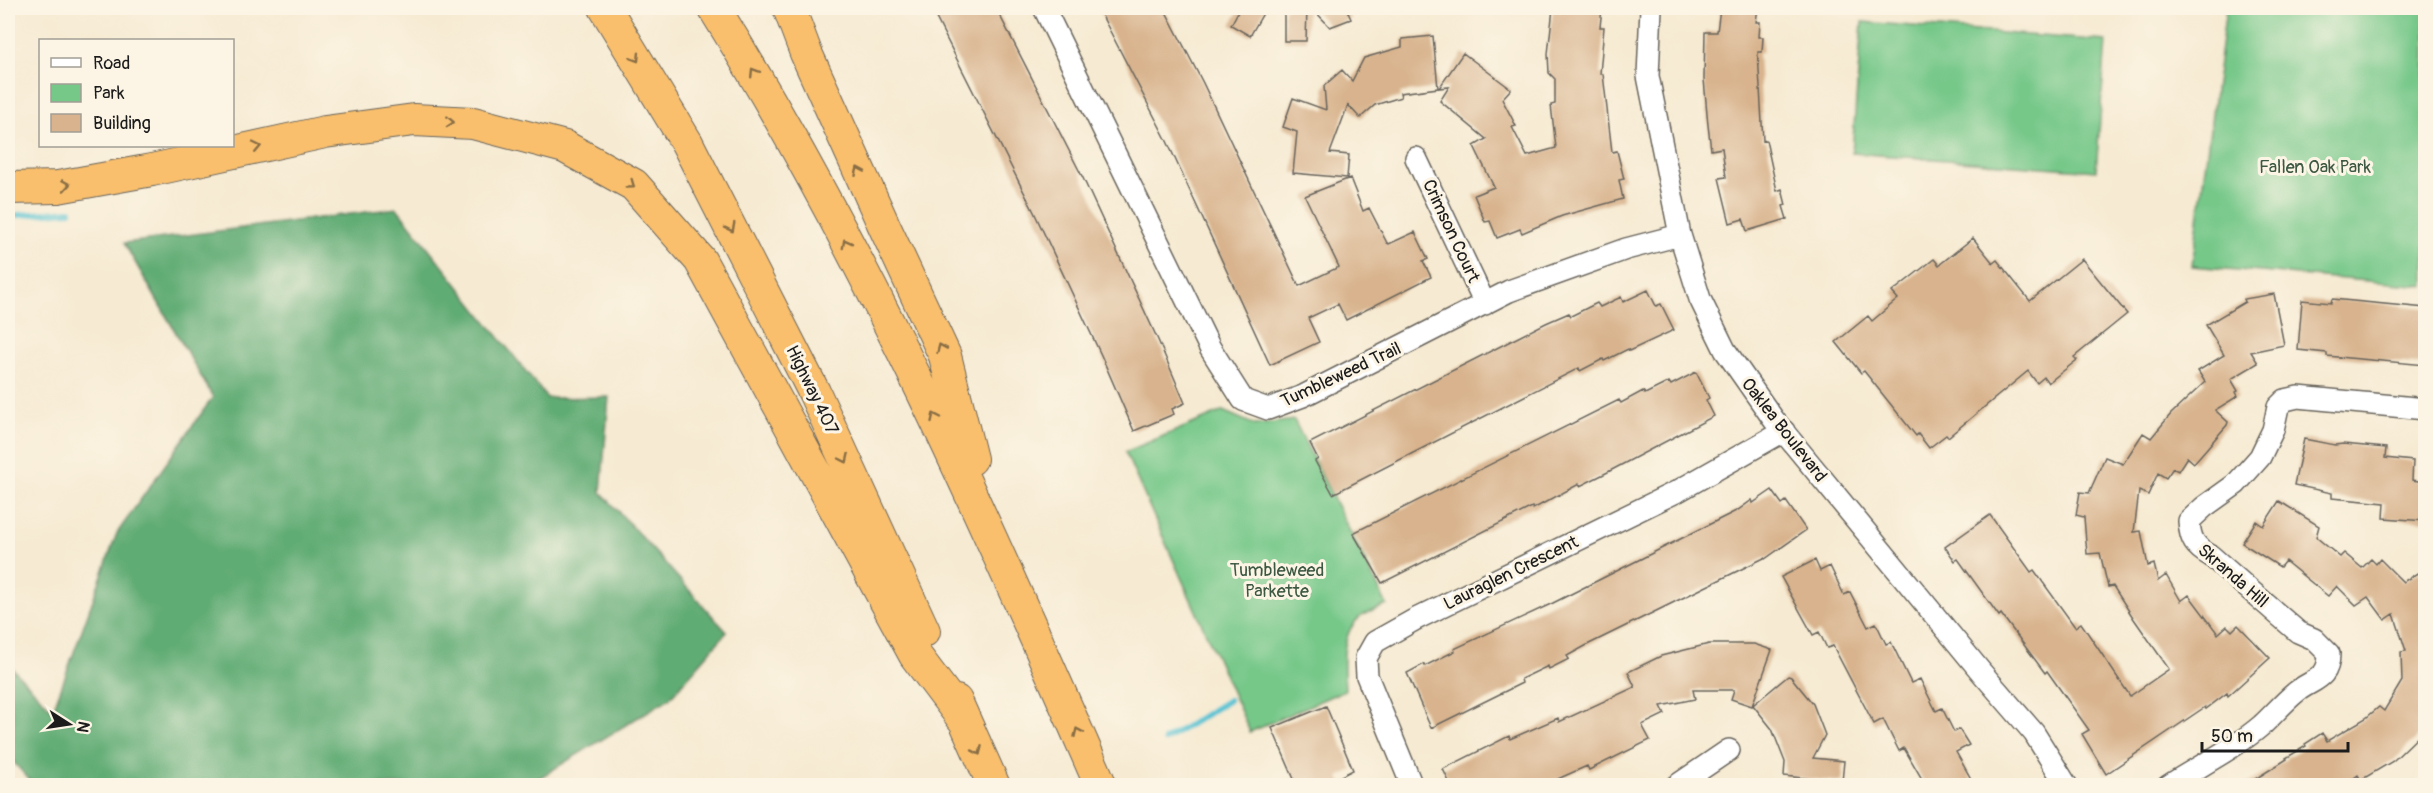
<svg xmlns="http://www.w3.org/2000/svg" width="2433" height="793" viewBox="0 0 2433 793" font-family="Pangolin,sans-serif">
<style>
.green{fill:#76c889;stroke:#497252;stroke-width:1.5}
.forest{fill:#60ac75;stroke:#3e6448;stroke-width:1.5}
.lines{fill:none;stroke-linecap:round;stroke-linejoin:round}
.stream{stroke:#58c3d3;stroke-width:6}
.building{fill:#d8b38d}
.minor-casing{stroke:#68645c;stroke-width:24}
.highway-casing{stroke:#68645c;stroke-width:34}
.minor{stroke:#fff;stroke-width:21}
.highway{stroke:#f9bf6d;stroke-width:32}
.oneway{stroke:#8a6e44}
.labels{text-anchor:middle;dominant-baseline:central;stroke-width:6;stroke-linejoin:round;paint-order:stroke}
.park-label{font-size:18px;fill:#3c5842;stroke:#fcf5e5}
.street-label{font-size:18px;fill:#1c1c1c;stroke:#fcf5e5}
</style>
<rect width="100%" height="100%" fill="#fcf5e5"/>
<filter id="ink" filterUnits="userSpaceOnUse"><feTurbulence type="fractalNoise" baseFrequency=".0167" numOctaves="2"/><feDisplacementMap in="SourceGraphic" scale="12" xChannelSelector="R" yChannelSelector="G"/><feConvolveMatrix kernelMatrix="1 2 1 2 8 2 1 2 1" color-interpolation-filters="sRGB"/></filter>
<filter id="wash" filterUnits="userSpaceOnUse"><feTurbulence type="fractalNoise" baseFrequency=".008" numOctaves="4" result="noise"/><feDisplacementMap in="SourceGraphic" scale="24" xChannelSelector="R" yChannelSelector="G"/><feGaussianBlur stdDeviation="1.35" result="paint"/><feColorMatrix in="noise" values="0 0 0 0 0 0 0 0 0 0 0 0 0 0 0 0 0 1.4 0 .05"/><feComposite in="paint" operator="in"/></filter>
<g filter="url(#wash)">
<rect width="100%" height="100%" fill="#f6ead2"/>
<!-- green -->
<path class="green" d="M2226,8H2425V286L2192,266Z
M1862,22L2106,41L2096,171L1852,153Z
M1223,411L1255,425L1294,420L1387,605C1379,609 1367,612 1360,617C1339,635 1344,666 1345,690L1250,732L1125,452Z"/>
<!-- forest -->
<path class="forest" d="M397,208L547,398L609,397L601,492L727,632L670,698L528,785H34L8,756V664L53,710L117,533L213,397L124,243Z"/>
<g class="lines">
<!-- stream -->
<path class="stream" d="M8,216L70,211
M1165,740L1229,700"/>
</g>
<g id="blocks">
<!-- building -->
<path class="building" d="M931,8H996L1083,178L1158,340L1185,403L1172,409L1174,414L1134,431L1101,355L1034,212Z
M1098,8H1164L1203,83L1299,286L1339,267L1305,196L1350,178L1363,211L1369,208L1387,243L1389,244L1415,232L1428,259L1423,261L1431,277L1346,320L1338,304L1308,318L1319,342L1270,365L1166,139Z
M1240,8H1266L1250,36L1231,25Z
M1284,8H1307L1306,41H1284Z
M1312,8H1346L1351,19L1330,27Z
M1553,8H1602L1600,27H1604L1600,74H1603L1612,152L1617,151L1624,179L1619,180L1623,199L1562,216L1522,233L1520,229L1497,238L1490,221L1485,222L1474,195L1494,187L1474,146L1486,139L1440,101L1449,87L1439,88L1463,53L1511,89L1502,99L1516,126L1512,127L1527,156L1556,148L1551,105L1555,104V79L1549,73L1548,54Z
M1720,8H1758L1756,22H1760L1759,37H1763L1762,52H1758L1763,141L1766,140L1777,191L1782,189L1786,205L1783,206L1787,219L1747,231L1743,219L1730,223L1719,178L1726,177L1722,148L1711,150L1708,125L1704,79L1705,32H1717Z
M1433,36L1438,88L1400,93L1401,97L1375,105L1360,118L1348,105L1330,153L1349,155L1347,178L1293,173L1297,132L1283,127L1293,98L1326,110L1324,86L1342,70L1352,81L1364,58L1402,47V39Z
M1973,238L1993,263L1997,260L2030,301L2082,259L2127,314L2074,357L2077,360L2048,383L2044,377L2037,383L2028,371L1948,437L1946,435L1929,448L1918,434L1916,436L1864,371L1861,373L1836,342L1868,316L1872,321L1898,299L1892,292L1934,259L1939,265Z
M1648,290L1656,306L1661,304L1674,330L1629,351L1628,349L1604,361L1603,359L1580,371L1579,368L1333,494L1315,461L1318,459L1310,443L1546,323L1569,313L1571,316L1597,303L1600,307L1621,297L1623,302Z
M2274,294L2284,345L2251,352L2258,363L2231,379L2238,391L2236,392L2238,396L2215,410L2228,422L2227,425L2194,463L2187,457L2178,471L2173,468L2166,478L2158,473L2148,495L2139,491L2134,532L2141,531L2148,566L2154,564L2158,581L2166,575L2181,601L2189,595L2218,634L2227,626L2232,631L2238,625L2270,658L2228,696L2227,693L2206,709L2205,707L2106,774L2082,734L2089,730L2047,671L2045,673L2001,614L1999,616L1958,559L1955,561L1945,547L1990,515L2031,572L2034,570L2075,627L2081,623L2130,696L2169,669L2134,619L2113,586L2108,587L2100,553L2087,554L2084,517L2076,515L2080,492L2089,493L2105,457L2123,464L2143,433L2151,438L2171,414L2205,382L2198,371L2224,355L2206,325L2245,302L2244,299Z
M2332,299L2426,308V365L2327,356V353L2298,350L2302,300L2331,303Z
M1696,372L1709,398L1706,400L1714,416L1606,473L1580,486L1579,484L1533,509L1532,507L1382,583L1353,533L1619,400L1621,403L1643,391L1645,394L1669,382L1671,385Z
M2304,439L2335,445L2343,444L2386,448L2385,458L2413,461L2412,480L2426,482V521L2384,518L2385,503L2332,498V493L2294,485Z
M1772,490L1782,504L1786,501L1806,530L1765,559L1764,558L1589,644L1567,656L1569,659L1549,669L1548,666L1521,679L1522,683L1431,728L1407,673L1424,664L1425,666L1455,651L1454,649L1553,603L1738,510L1752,500L1753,503Z
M2279,501L2319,526L2316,537L2340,557L2344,553L2362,568L2371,559L2376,564L2380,559L2403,582L2419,572L2426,582V729L2393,761L2361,780L2358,775L2342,786H2244L2287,759L2286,758L2306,746L2305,744L2322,733L2327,741L2366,718L2379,707L2384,711L2402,681L2401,652L2406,651L2394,614L2385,620L2368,597L2356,605L2337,586L2328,596L2285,561L2280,567L2242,543L2256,521L2263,526Z
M1815,560L1820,571L1830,566L1844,595L1850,592L1868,627L1876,623L1886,644L1891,642L1911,683L1920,679L1936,711L1942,708L1954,732L1959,729L1969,745L1956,752L1975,786H1926L1904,748L1899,751L1883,719L1874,724L1833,646L1827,648L1819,632L1813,635L1781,577Z
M1709,644H1754L1772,650L1752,706L1731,699L1734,690H1693L1695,699L1661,706L1665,714L1642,725L1650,740L1589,770L1587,766L1542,786H1451L1443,769L1509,736L1510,739L1558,718L1559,722L1635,687L1628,672L1661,656Z
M1788,676L1791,677L1813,704L1825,735L1813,758L1844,761L1842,782L1784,776L1785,762L1772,729L1753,705Z
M1326,706L1353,770L1339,777L1343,786H1297L1272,728Z"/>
</g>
</g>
<g filter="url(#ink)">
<use href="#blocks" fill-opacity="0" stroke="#68645c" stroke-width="1.5"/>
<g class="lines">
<!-- minor casing -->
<g class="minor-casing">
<path id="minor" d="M1044,8L1210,348L1243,400L1268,409L1303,396L1509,291L1626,249L1680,235
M1651,8L1648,76L1680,235L1700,299L1725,350L1774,420L1982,673L2034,733L2067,786
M1416,158L1485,304
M1412,786L1367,676L1366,658L1375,642L1416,619L1678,491L1784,431
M1676,786L1729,750
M2168,786C2199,766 2234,749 2262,725C2273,715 2283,703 2295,693C2311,679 2329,681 2329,654L2314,639L2298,632L2211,556C2195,547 2190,540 2189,521L2204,507L2236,484L2260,457L2273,430L2278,407L2285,400L2298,397L2426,409"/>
</g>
<!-- highway casing -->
<g class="highway-casing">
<path id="highway" d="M605,8L687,143L814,392L924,631
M714,8C867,254 985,520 1101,786
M789,8L806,53L886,230L945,356L971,459
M8,188L58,187L152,170L325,132L414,120L473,123L565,147L634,185L700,260L915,655L964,720
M956,701L994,786"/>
</g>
<!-- minor -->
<use href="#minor" class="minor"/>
<!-- highway -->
<use href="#highway" class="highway"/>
</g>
<!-- one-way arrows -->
<defs><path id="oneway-chevron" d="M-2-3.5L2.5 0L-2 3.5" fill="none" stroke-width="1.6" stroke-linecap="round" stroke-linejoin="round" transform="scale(1.5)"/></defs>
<g class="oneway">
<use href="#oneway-chevron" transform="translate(636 58) rotate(59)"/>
<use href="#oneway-chevron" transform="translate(754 72) rotate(-122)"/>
<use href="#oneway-chevron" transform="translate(450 122) rotate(3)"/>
<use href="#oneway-chevron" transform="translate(257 147) rotate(-12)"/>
<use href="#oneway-chevron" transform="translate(859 171) rotate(-114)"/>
<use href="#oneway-chevron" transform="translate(66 185) rotate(-9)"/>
<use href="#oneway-chevron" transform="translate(631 185) rotate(36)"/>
<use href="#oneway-chevron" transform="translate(731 228) rotate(63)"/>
<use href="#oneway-chevron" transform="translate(846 243) rotate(-118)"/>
<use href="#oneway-chevron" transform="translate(941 348) rotate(-114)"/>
<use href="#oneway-chevron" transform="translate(935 417) rotate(-115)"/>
<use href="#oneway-chevron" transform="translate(845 459) rotate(65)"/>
<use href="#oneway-chevron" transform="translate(1078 732) rotate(-114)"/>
<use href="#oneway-chevron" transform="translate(978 751) rotate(66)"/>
</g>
</g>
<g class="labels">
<!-- park labels -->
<g class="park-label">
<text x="2315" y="167">Fallen Oak Park</text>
<text x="1277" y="570">Tumbleweed<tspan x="1277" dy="21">Parkette</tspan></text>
</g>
<!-- street labels -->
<g class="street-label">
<text transform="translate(1451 231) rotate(65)">Crimson Court</text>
<text transform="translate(1341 375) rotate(-25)">Tumbleweed Trail</text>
<text transform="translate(812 390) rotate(64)">Highway 407</text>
<text transform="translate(1784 430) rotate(52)">Oaklea Boulevard</text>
<text transform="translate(1511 573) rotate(-26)">Lauraglen Crescent</text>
<text transform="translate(2233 576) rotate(41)">Skranda Hill</text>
</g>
</g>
<!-- margin -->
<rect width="2433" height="793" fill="none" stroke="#fcf5e5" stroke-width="30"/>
<!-- legend -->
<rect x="39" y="39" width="195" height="108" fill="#fcf5e5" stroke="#a29e95" stroke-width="1.5"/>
<rect x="51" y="58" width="30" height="9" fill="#ffffff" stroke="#a29e95" stroke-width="1.5"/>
<text x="93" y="69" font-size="18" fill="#1c1c1c">Road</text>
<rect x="51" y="84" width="30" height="18" fill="#76c889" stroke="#a29e95" stroke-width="1.5"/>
<text x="93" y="99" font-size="18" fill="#1c1c1c">Park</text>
<rect x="51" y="114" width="30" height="18" fill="#d8b38d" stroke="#a29e95" stroke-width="1.5"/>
<text x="93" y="129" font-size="18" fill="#1c1c1c">Building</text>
<!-- north arrow -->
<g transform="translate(69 724) rotate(102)" stroke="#fcf5e5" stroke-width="4.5" paint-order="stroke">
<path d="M0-4.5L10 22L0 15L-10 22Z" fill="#1c1c1c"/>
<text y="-9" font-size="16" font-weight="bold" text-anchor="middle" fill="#1c1c1c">N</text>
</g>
<!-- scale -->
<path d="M2202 742v9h146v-9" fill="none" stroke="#1c1c1c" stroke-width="3"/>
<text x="2211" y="742" font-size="18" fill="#1c1c1c" stroke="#fcf5e5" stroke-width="4.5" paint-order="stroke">50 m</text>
</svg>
